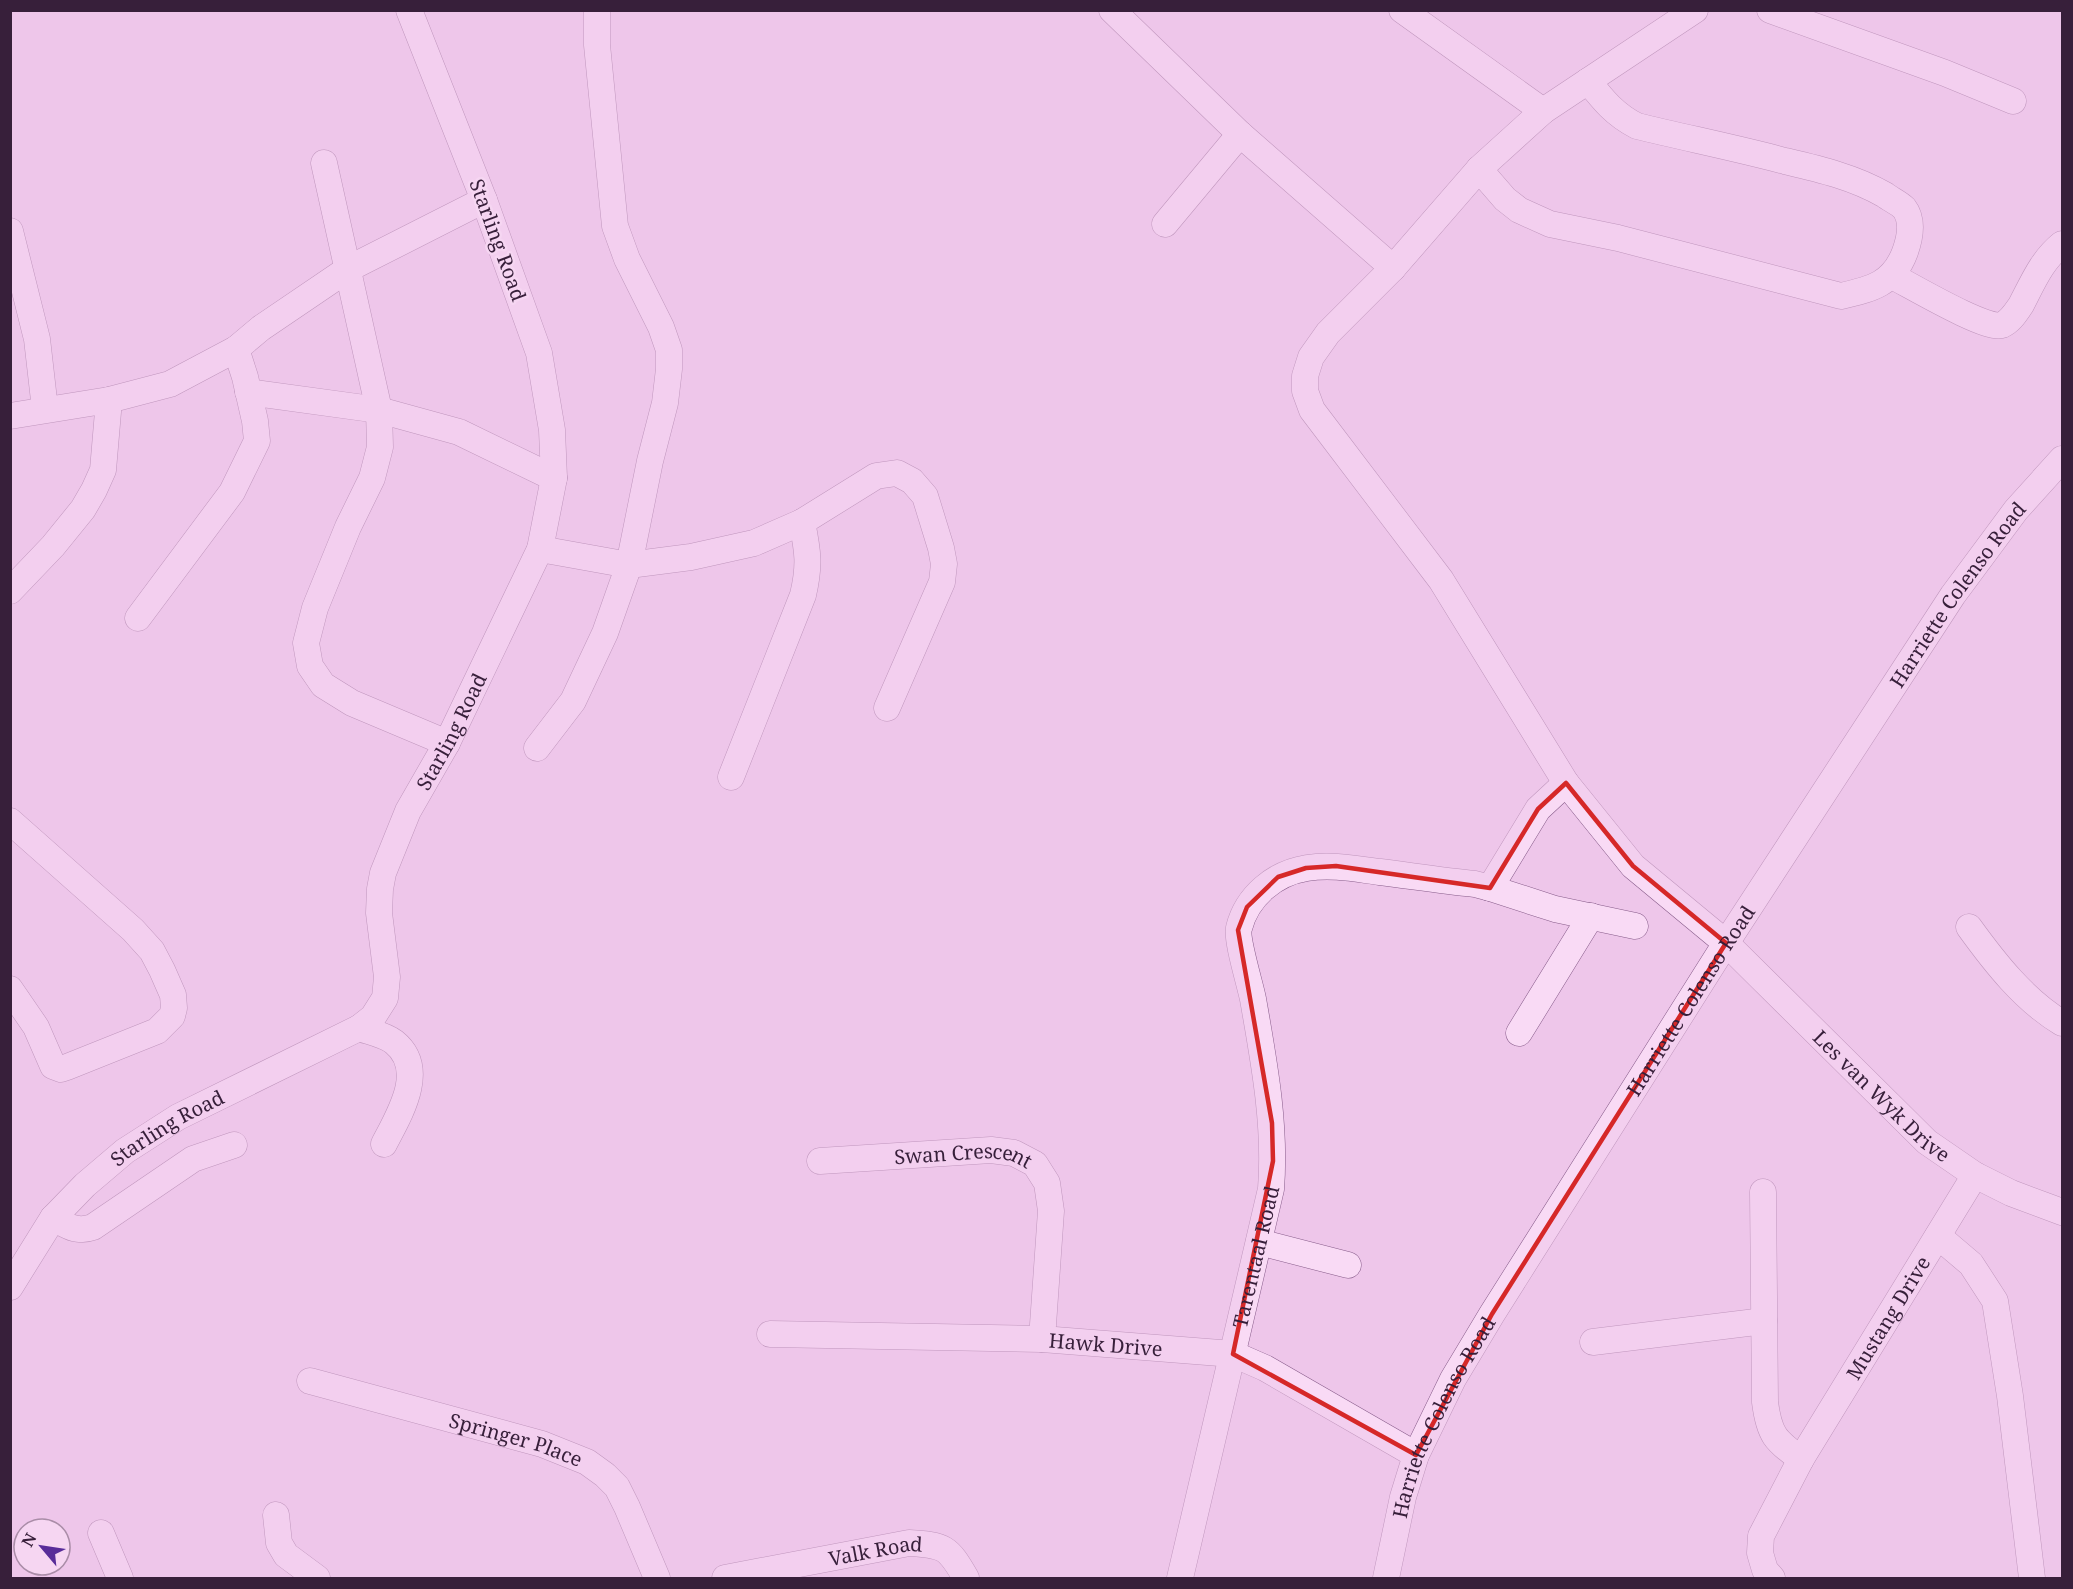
<svg xmlns="http://www.w3.org/2000/svg" width="2073" height="1589" viewBox="0 0 2073 1589" font-family="'Noto Serif',serif">
<style>
.lines{fill:none;stroke-linecap:round;stroke-linejoin:round}
.minor-casing{stroke:#875c8a;stroke-width:27}
.minor{stroke:#f9daf5;stroke-width:26}
.marked{fill:none;stroke:#d62828;stroke-width:4.5;stroke-linejoin:round}
.labels{text-anchor:middle;dominant-baseline:central;stroke-width:5;stroke-linejoin:round;paint-order:stroke}
.street-label{font-size:20px;fill:#371f3a;stroke:#f6d6f2}
</style>
<rect width="100%" height="100%" fill="#eec6ea"/>
<g class="lines">
<!-- minor casing -->
<g class="minor-casing">
<g id="minor">
<path d="M1112,10L1240,134L1393,268"/>
<path d="M1402,10L1543,111"/>
<path id="s1" d="M1695,10L1543,111L1479,169L1393,268L1328,333L1311,357L1305,376V391L1312,410L1441,580L1566,783L1633,866L1726,943L1927,1142L1975,1175L2011,1193L2062,1212"/>
<path d="M1770,10L1945,73L2013,101"/>
<path d="M324,163L379,410L380,447L372,478L348,527L315,608L306,643L310,666L323,685L352,703L447,743"/>
<path d="M1479,169L1505,199L1519,210L1550,224L1618,238L1841,296C1872,289 1893,284 1905,252C1910,238 1914,221 1904,208C1899,203 1890,199 1885,195C1854,177 1819,169 1785,161C1736,148 1686,138 1637,126C1615,115 1603,100 1588,81"/>
<path d="M1165,224L1240,134"/>
<path d="M10,231L37,339L45,409"/>
<path d="M1892,276C1910,285 1987,331 2002,325C2011,321 2016,312 2021,305C2033,282 2042,260 2062,244"/>
<path d="M248,392L379,410L459,432L554,478"/>
<path d="M10,416L109,400L170,384L236,349L261,328L348,269L484,200"/>
<path d="M540,549L629,565L691,557L754,543L802,522L876,476L897,473L912,481L925,496L941,548L944,564L942,582L887,708"/>
<path d="M10,591L53,546L83,509L94,490L103,470L109,400"/>
<path d="M138,618L232,492L257,441L255,421L245,377L236,349"/>
<path d="M537,748L573,701L605,633L629,565L650,461L665,403L669,369V350L661,327L627,259L615,226L597,45V10"/>
<path d="M731,777L803,595C810,565 808,552 802,522"/>
<path d="M10,821L133,930L152,951L162,970L173,995L174,1008L172,1016L157,1031L67,1067L61,1069L53,1066L36,1027L10,989"/>
<path d="M1490,888L1555,909L1635,926"/>
<path d="M1969,927C1995,963 2024,1000 2062,1023"/>
<path d="M359,1028C370,1032 385,1035 394,1042C428,1069 399,1115 384,1144"/>
<path d="M1519,1033L1591,916"/>
<path id="s2" d="M820,1161L991,1150L1014,1153L1035,1164L1047,1183L1051,1211L1042,1339"/>
<path d="M1763,1192L1765,1402C1769,1434 1775,1441 1801,1459"/>
<path d="M53,1218C68,1226 76,1233 93,1227L193,1159L234,1145"/>
<path d="M1938,1236L1971,1264L1995,1301L2010,1396L2032,1578"/>
<path d="M1259,1242L1348,1265"/>
<path id="s3" d="M10,1287L53,1218L85,1185L125,1151L178,1117L359,1028L373,1017L385,998L387,977L379,913L380,889L383,873L408,811L447,743L540,549L554,478L552,430L539,353L484,200L409,10"/>
<path id="s4" d="M770,1334L1042,1339L1233,1354L1265,1368L1416,1455"/>
<path d="M1593,1342L1764,1321"/>
<path id="s5" d="M310,1381L542,1444L587,1462L605,1475L617,1487L627,1507L657,1578"/>
<path d="M276,1515L279,1543L286,1555L317,1578"/>
<path d="M101,1533L120,1578"/>
<path id="s6" d="M725,1578L909,1543C945,1545 948,1547 966,1578"/>
<path id="s7" d="M1180,1578L1271,1189C1276,1125 1264,1062 1253,999C1250,984 1236,939 1239,928C1247,896 1275,873 1307,868C1332,864 1356,869 1380,872C1412,876 1443,881 1475,884L1490,888L1538,809L1566,783"/>
<path id="s8" d="M1386,1578L1403,1497L1416,1455L1453,1379L1492,1314L1726,943L1953,595L2016,510L2062,459"/>
<path id="s9" d="M1772,1578L1765,1570L1760,1553L1761,1536L1801,1459L1975,1175"/>
</g>
</g>
<!-- minor -->
<use href="#minor" class="minor"/>
</g>
<!-- marked area -->
<path d="M0 0H2073V1589H0ZM1566,783L1633,866L1726,943L1492,1314L1416,1455L1233,1354L1273,1161L1272,1123L1238,930L1247,907L1278,877L1306,868L1336,866L1490,888L1538,809Z" fill="#eec6ea" fill-opacity=".55" fill-rule="evenodd"/>
<path class="marked" d="M1566,783L1633,866L1726,943L1492,1314L1416,1455L1233,1354L1273,1161L1272,1123L1238,930L1247,907L1278,877L1306,868L1336,866L1490,888L1538,809Z"/>
<g class="labels">
<!-- street labels -->
<g class="street-label">
<text transform="translate(498 240) rotate(70)">Starling Road</text>
<text stroke="none"><textPath href="#s8" startOffset="1144">Harriette Colenso Road</textPath></text>
<text stroke="none"><textPath href="#s3" startOffset="768">Starling Road</textPath></text>
<text stroke="none"><textPath href="#s8" startOffset="658">Harriette Colenso Road</textPath></text>
<text stroke="none"><textPath href="#s1" startOffset="1474">Les van Wyk Drive</textPath></text>
<text stroke="none"><textPath href="#s3" startOffset="228">Starling Road</textPath></text>
<text stroke="none"><textPath href="#s2" startOffset="144">Swan Crescent</textPath></text>
<text stroke="none"><textPath href="#s7" startOffset="330">Tarentaal Road</textPath></text>
<text stroke="none"><textPath href="#s9" startOffset="298">Mustang Drive</textPath></text>
<text stroke="none"><textPath href="#s4" startOffset="336">Hawk Drive</textPath></text>
<text stroke="none"><textPath href="#s8" startOffset="172">Harriette Colenso Road</textPath></text>
<text stroke="none"><textPath href="#s5" startOffset="214">Springer Place</textPath></text>
<text stroke="none"><textPath href="#s6" startOffset="153">Valk Road</textPath></text>
</g>
</g>
<!-- border -->
<rect width="2073" height="1589" fill="none" stroke="#371f3a" stroke-width="24"/>
<!-- north arrow -->
<g transform="translate(42 1547) rotate(299)"><circle r="28" fill="#f6d6f2" stroke="#aa8da8" stroke-width="1.5"/>
<path d="M0-4.5L10 22L0 15L-10 22Z" fill="#582c99"/>
<text y="-9" font-size="16" font-weight="bold" text-anchor="middle" fill="#371f3a">N</text>
</g>
</svg>
